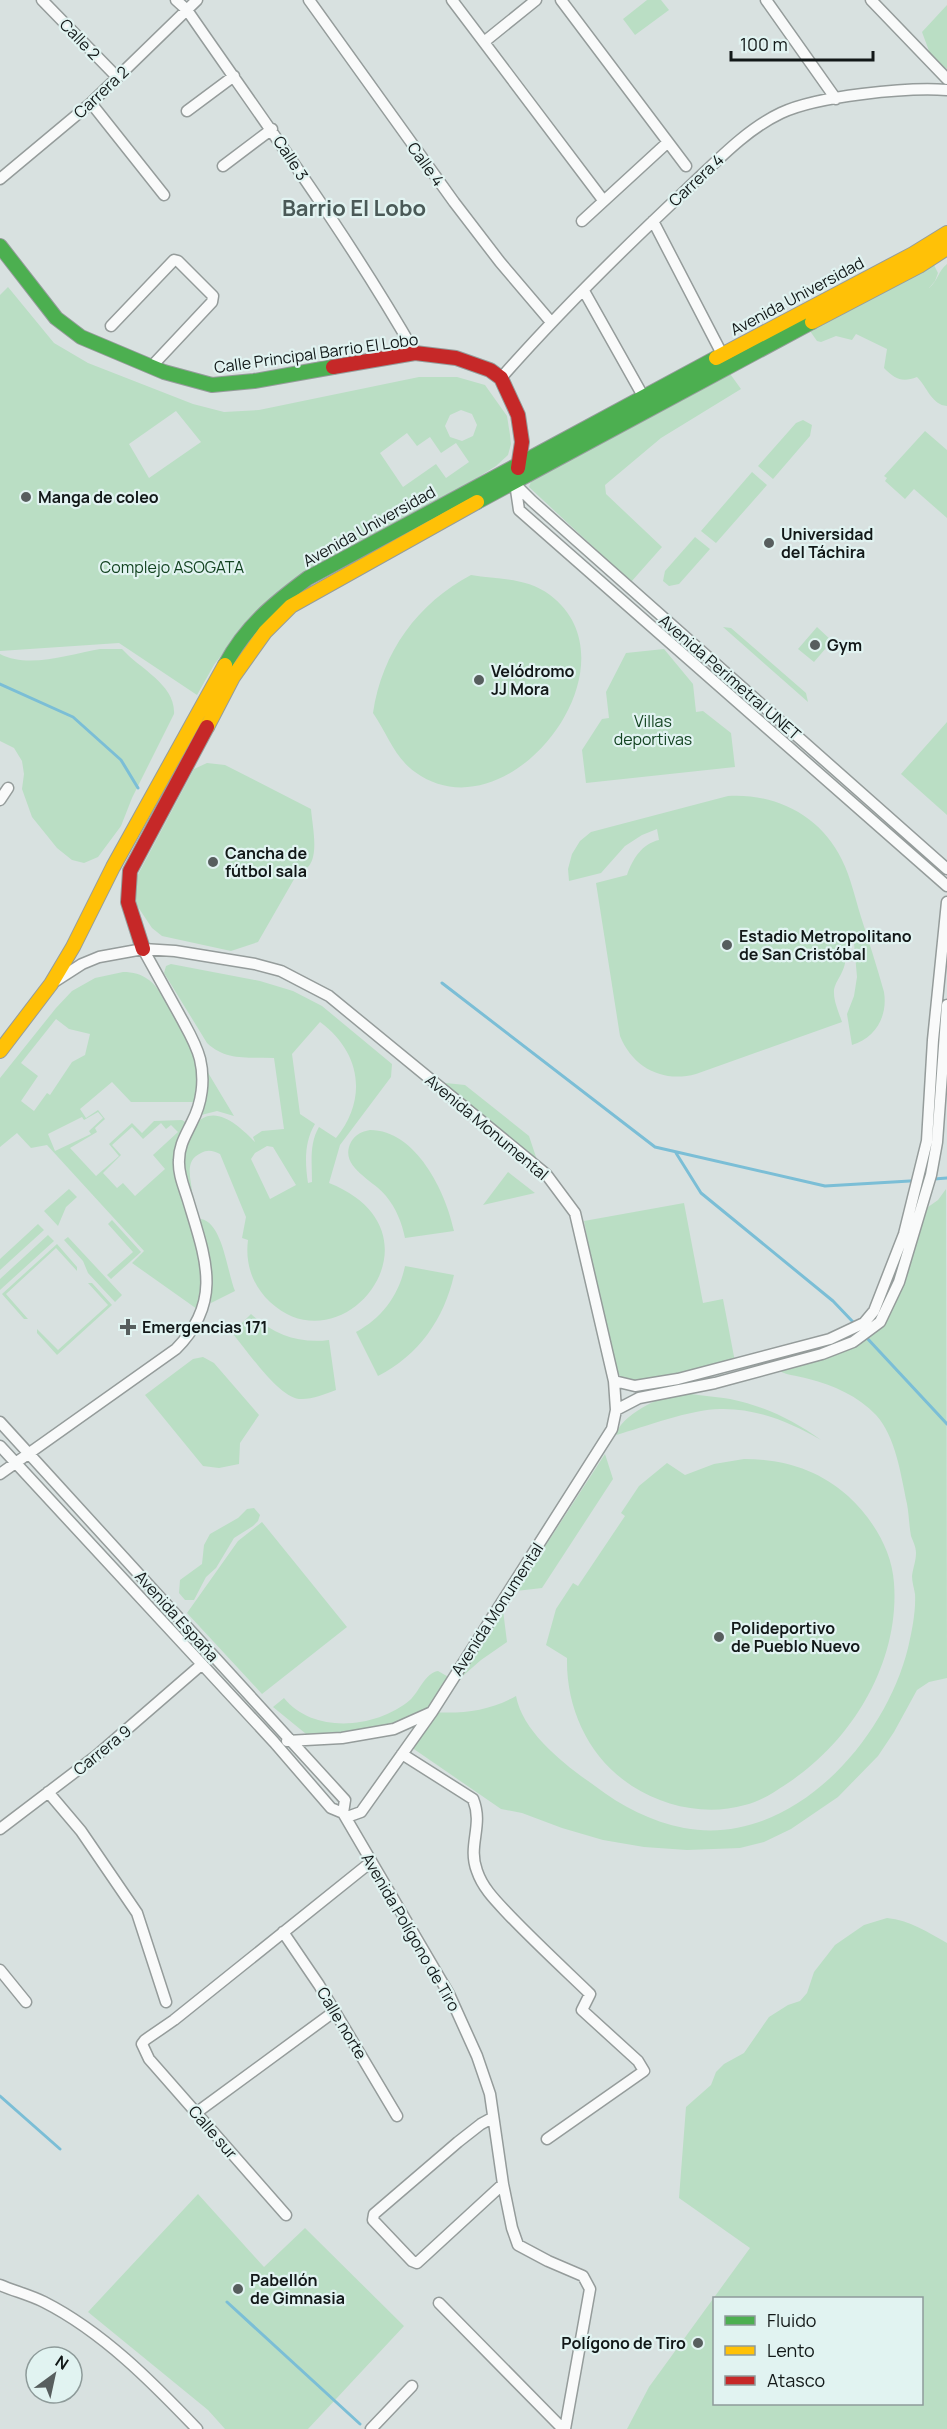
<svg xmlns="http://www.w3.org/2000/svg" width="947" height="2429" viewBox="0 0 947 2429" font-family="Manrope,sans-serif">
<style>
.green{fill:#badec4;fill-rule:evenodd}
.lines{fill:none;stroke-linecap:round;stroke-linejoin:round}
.stream{stroke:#7bbed6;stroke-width:3}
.street-casing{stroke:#959c9b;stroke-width:13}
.fast-casing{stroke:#959c9b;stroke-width:16}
.slow-casing{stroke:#959c9b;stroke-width:16}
.jam-casing{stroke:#959c9b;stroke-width:16}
.street{stroke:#f9fafa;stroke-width:10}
.fast{stroke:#4caf50;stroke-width:14}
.slow{stroke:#ffc107;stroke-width:14}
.jam{stroke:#c62828;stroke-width:14}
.poi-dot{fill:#575e5e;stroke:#e1f3f1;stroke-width:2}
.labels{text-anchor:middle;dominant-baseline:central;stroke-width:4.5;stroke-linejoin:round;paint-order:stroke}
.street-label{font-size:16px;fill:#121818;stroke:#e1f3f1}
.poi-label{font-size:16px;font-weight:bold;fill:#121818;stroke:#e1f3f1;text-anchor:start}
.park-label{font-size:16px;fill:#134321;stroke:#e1f3f1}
.district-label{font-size:22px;font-weight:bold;fill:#4a5957;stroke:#e1f3f1}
</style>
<rect width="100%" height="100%" fill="#d8e1e0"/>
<!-- green -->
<path class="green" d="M647,0H661L669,10L635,35L623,19Z
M947,5V69L932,59L922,32Z
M947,264V406C932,405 927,387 917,377C902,383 895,379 884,368L887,349L856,334L852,340L836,336L821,342L817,341L810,331L934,265L938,273L935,281L929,288C938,281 938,271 947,264Z
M8,287L54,343L88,363L193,404L224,412L259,410L419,377H457L485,385L507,416L510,435L511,444L508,455L496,466L244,625L214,665L197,695L119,643L0,651V295ZM461,410L472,414L477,425L473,436L462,441L450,437L445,426L450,415ZM176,411L201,442L149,478L129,444ZM407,433L417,446L430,437L441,453L456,443L469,462L446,478L436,464L403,487L380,453Z
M728,371L741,389L661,438L605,485L606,494L662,547L631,582L529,487L532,479Z
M803,420L812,425L810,436L773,479L758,466L796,423Z
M925,431L947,450V518L914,489L905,499L885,481L887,478L884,476Z
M752,472L767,485L716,543L701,531Z
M695,537L710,549L679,584L669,586L663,581L665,571Z
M471,575C499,580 526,577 550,595C643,665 508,840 415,772C394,757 387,733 373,713C382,652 418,603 471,575Z
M723,627L731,628L806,693L808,702Z
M817,627L832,641L814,662L798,649Z
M100,649H122C140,669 176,685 174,714L132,798L121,826L98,857L84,863L72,860L57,848L32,817L22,789L24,774L22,761L14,748L0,741V654C29,669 70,654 100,649Z
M664,649L693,684L696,712L703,711L731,733L735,767L586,783L582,750L602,719L609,718L606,692L626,653Z
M947,722V815L901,774Z
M207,763L225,765L311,809C312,824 319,853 309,866C306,869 301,871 297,874L258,942L231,951L162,936L152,928L136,904L134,882L194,769Z
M728,796C776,793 821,816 842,860C851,878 855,898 861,917C869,942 877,967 884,992C888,1017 875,1038 852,1045L847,1014L854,996L857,977L854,943L844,947C851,970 833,980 834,993C834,1002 839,1013 842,1022L696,1074C663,1083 633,1068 620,1036L596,883L627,875C633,858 642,844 659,840L657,829L642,835L625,846L601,873L569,881L568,869L572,854L580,841L591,832Z
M171,964L260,981L293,991L322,1006L392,1064L391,1077L340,1145L329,1183C452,1232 344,1371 270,1302C252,1285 245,1263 248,1240L242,1238L246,1217L220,1154C214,1151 208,1149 201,1153C181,1162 194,1184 192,1198L179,1162C183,1152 187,1135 194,1126C214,1101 240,1127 255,1142L253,1137L262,1131L284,1129L274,1058C248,1057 226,1061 207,1043L164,973L166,966ZM320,1022C361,1052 368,1099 336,1138L319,1127C309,1144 312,1163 312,1182L308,1183C305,1163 304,1142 315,1124L300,1114L292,1054ZM267,1146L273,1147L296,1185L270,1199L251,1159L255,1153Z
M123,972C133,972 141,974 149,980C165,992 193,1045 197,1065C199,1077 197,1089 195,1102H131L112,1082L80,1109L86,1118L98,1110L105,1119L95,1128L97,1132L70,1148L96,1176L119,1156L109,1144L132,1123L142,1133L154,1121L182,1120L187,1123L178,1140L201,1259L203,1288L197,1309L132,1263L144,1251L47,1145L31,1148L17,1133L0,1147V1078L56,1008L72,991L95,978ZM56,1019L69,1029L90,1034L85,1055L72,1062L50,1095L47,1093L34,1111L21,1101L38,1076L21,1063ZM98,1112L103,1118L89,1131L91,1134L55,1151L48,1134L82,1117L84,1120ZM161,1123L166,1129L171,1125L178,1132L153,1155L165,1169L135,1196L123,1183L117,1188L103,1173L121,1155L112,1145L132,1127L143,1139Z
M207,1071L234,1116L217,1111L201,1115L206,1094Z
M436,1082L465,1085L529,1136L539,1166Z
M370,1130C416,1130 446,1192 454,1231L405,1238C402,1223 396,1208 386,1196C374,1180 338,1167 351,1142C356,1134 361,1132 370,1130Z
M508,1172L535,1193L483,1205Z
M69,1189L77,1197L66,1207L58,1226L44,1211Z
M946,1189L947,1678L929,1682L917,1690L894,1732L878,1756L838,1797L791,1829L764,1842L740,1848L687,1850L644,1847L603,1840L562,1828L522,1813L501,1809L408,1745L431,1713L394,1729L311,1738L273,1707L284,1698C314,1735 377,1728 410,1700C419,1692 425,1673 438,1671L452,1679L432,1712C462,1714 489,1711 516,1696C523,1733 565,1765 595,1786C621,1806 652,1822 684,1828C790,1848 885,1742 908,1648C912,1631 916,1611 915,1594C914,1588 912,1582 912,1576C913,1568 916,1561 916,1553C916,1547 913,1541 911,1536C909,1525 909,1515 907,1504C901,1476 896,1437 876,1415C858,1396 833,1385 809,1379C796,1375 785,1376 775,1368L822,1354L880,1322L921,1212L938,1200Z
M684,1203L703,1303L723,1299L736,1367L627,1382L617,1373L601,1311L584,1221Z
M201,1219C223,1223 227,1272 235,1291L211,1303L207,1290L199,1220Z
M112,1220L141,1252L111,1279L107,1275L133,1252L108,1224Z
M38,1224L44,1230L0,1270V1259Z
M48,1235L54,1241L0,1290V1279Z
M68,1237L122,1295L115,1302L88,1273L83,1261L64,1240Z
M57,1244L77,1267V1271L56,1248L6,1294L28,1319H24L2,1294Z
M405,1266L454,1275C444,1319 419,1355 378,1376L356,1332C382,1318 399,1295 405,1266Z
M88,1283H92L112,1305L57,1355L37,1333V1329L58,1350L108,1305Z
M251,1314C273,1334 299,1344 329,1340L336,1390C325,1394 311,1400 299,1399C277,1396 247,1350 232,1333Z
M203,1357L214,1363L259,1415L240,1443L239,1464L219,1468L203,1466L145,1395L193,1359Z
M679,1391C696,1396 713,1396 730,1399C764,1406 793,1420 821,1440C790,1422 756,1408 720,1409C692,1409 644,1427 616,1435C621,1414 660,1398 679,1391Z
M605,1454L613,1479L542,1588L516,1591Z
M744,1459C783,1459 819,1470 848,1496C872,1518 892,1550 894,1583C900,1663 851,1743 785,1785C773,1793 759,1802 745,1805C707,1816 665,1807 632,1786C589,1758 566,1709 567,1658L546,1645L556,1609L573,1583L578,1586L625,1516L621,1513L639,1486L667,1463L685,1475L714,1464Z
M254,1508L260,1515L258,1521L253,1526L234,1538L216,1568L206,1577L194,1600H185L179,1593L180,1580L202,1564L204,1545L210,1534L238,1518L247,1509Z
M262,1522L347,1627L262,1694L187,1613L238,1541Z
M503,1610L507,1642L481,1660L457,1681Z
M887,1918C910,1920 927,1932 947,1943V2429H627L649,2387L750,2248L679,2198L686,2107L711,2085L716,2072L724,2064L744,2053L769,2017L788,2005L800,2001L807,1993L814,1972L835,1945L864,1925ZM714,2298H922V2404H714Z
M198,2194L264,2267L305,2228L404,2326L308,2429H225L208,2410L88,2312Z"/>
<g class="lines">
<!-- stream -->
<path class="stream" d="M0,684L73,717L121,760L138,788
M442,983L655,1147L825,1186L927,1180
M676,1153L701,1193L833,1301L854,1323
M934,1179L947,1178
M866,1337L947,1424
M0,2096L60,2149
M227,2302L360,2424"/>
<!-- street casing -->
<g class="street-casing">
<path id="street" d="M42,0L117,77
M176,0L187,10C265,123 347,234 415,353
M309,0L454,202L500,262L551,322
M452,0L603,200
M561,0L686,166
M766,0L836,99
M871,0L947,79
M484,42L536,0
M91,103L164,195
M187,111L234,76
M223,166L272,129
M0,179L91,103L197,0
M582,221L667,143
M653,221L722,354
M584,291L643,396
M111,326L174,260L178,261L213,296L212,302L151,367
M501,378C559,312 622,250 686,190C715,163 745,130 781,113C817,96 907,87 947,90
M515,483L519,510L947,886
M515,484L532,501L947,869
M0,800L8,788
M54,982L82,964L99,957L143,949L175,951L255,964L281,971L329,996L546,1174L575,1213L614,1381L616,1410L612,1429L432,1712L361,1812L347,1817
M614,1381L635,1386L678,1379L830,1339L864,1323L874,1311L904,1234L927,1141L933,1040L947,902
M616,1410L639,1398L715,1383L822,1354L853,1342L880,1322L899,1282L931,1175L937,1142L947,1005
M0,1422L345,1800L343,1813
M0,1446L274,1742L331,1808L343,1813L449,1994L477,2056L490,2094L503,2184L512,2228L518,2245L548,2261L583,2276L590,2289L565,2429
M0,1474L176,1349C224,1301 205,1257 188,1200C184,1187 178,1174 179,1160C179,1145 186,1135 192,1122C202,1103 205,1080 200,1059C196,1043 187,1029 179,1014C167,992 155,971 143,949
M287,1741L342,1738L394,1729L432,1712
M402,1754L473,1799C484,1826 467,1845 477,1871C483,1889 497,1902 510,1916C536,1943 563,1968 590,1994L582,2010L638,2061L644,2071L547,2139
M48,1792L81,1831L137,1913L166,2002
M0,1829L96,1756L201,1665
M283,1932L319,1985L397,2116
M0,1970L26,2002
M196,2113L335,2011
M492,2118L481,2124L458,2142L374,2214L373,2220L412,2261L417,2263L503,2184
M286,2215L149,2059L142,2044L145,2040L174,2020L371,1862
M0,2285C14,2291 30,2295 44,2302C103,2332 152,2382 197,2429
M439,2303L563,2429
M371,2429L412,2386"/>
</g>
<!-- fast casing -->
<g class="fast-casing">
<path id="fast" d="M0,246L56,318L81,337L164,372L212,385L254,381L333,367
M477,502L812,322
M225,665C246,626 273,604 308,578L716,358"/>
</g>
<!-- slow casing -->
<g class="slow-casing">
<path id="slow" d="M812,322L919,266L947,248
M716,358L913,254L947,233
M207,727L233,677L265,632L291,606L477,502
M0,1051L51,984L73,947L113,867L225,665"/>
</g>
<!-- jam casing -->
<g class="jam-casing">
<path id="jam" d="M333,367L415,353L456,358L490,370L501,378L518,415L522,442L518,468
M143,949L128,902L130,871L207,727"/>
</g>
<!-- street -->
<use href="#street" class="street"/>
<!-- fast -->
<use href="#fast" class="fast"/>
<!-- slow -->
<use href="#slow" class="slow"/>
<!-- jam -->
<use href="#jam" class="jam"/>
</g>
<!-- markers -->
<g class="poi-dot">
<circle cx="26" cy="497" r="6"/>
<circle cx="769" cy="543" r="6"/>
<circle cx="815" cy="645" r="6"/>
<circle cx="479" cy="680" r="6"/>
<circle cx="213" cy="862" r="6"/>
<circle cx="727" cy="945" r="6"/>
<path d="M125 1318h6v6h6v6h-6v6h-6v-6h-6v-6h6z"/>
<circle cx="719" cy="1637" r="6"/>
<circle cx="238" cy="2289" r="6"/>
<circle cx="698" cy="2343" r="6"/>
</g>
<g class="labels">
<!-- street labels -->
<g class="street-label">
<text transform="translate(80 39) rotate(46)">Calle 2</text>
<text transform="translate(101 92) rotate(-43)">Carrera 2</text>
<text transform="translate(291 158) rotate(57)">Calle 3</text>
<text transform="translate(426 164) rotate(54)">Calle 4</text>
<text transform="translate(696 180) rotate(-43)">Carrera 4</text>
<text transform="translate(797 296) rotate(-28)">Avenida Universidad</text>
<text transform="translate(316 353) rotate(-8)">Calle Principal Barrio El Lobo</text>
<text transform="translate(369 526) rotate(-29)">Avenida Universidad</text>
<text transform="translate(730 677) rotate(41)">Avenida Perimetral UNET</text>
<text transform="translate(487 1127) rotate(40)">Avenida Monumental</text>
<text transform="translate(497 1609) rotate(-57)">Avenida Monumental</text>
<text transform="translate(177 1616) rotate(48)">Avenida España</text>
<text transform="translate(102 1750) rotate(-39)">Carrera 9</text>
<text transform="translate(411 1932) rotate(60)">Avenida Polígono de Tiro</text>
<text transform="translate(342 2023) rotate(59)">Calle norte</text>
<text transform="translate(213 2132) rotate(49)">Calle sur</text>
</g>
<!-- poi labels -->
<g class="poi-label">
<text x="38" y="497">Manga de coleo</text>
<text x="781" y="534">Universidad<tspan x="781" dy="18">del Táchira</tspan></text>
<text x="827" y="645">Gym</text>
<text x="491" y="671">Velódromo<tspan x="491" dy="18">JJ Mora</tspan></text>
<text x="225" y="853">Cancha de<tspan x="225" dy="18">fútbol sala</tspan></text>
<text x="739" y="936">Estadio Metropolitano<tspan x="739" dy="18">de San Cristóbal</tspan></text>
<text x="142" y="1327">Emergencias 171</text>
<text x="731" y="1628">Polideportivo<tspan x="731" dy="18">de Pueblo Nuevo</tspan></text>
<text x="250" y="2280">Pabellón<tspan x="250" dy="18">de Gimnasia</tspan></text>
<text x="686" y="2343" text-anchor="end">Polígono de Tiro</text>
</g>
<!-- park labels -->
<g class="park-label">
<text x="172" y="567">Complejo ASOGATA</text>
<text x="653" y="721">Villas<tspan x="653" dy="18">deportivas</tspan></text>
</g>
<!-- district labels -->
<g class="district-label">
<text x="354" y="208">Barrio El Lobo</text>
</g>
</g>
<!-- legend -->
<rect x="713" y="2297" width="210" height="108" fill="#e1f3f1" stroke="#8e9b9a" stroke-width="1.5"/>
<rect x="725" y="2316" width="30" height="9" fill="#4caf50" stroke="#8e9b9a" stroke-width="1.5"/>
<text x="767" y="2327" font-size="18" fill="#121818">Fluido</text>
<rect x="725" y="2346" width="30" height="9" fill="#ffc107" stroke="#8e9b9a" stroke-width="1.5"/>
<text x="767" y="2357" font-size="18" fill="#121818">Lento</text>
<rect x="725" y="2376" width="30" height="9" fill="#c62828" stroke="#8e9b9a" stroke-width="1.5"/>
<text x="767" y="2387" font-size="18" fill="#121818">Atasco</text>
<!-- north arrow -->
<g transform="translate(54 2375) rotate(33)"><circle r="28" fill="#e1f3f1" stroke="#8e9b9a" stroke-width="1.5"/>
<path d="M0-4.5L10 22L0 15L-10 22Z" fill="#575e5e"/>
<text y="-9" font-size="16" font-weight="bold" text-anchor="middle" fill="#121818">N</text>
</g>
<!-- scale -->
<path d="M731 51v9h142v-9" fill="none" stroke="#121818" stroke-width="3"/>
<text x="740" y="51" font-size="18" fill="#121818" stroke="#e1f3f1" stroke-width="4.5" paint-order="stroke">100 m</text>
</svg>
